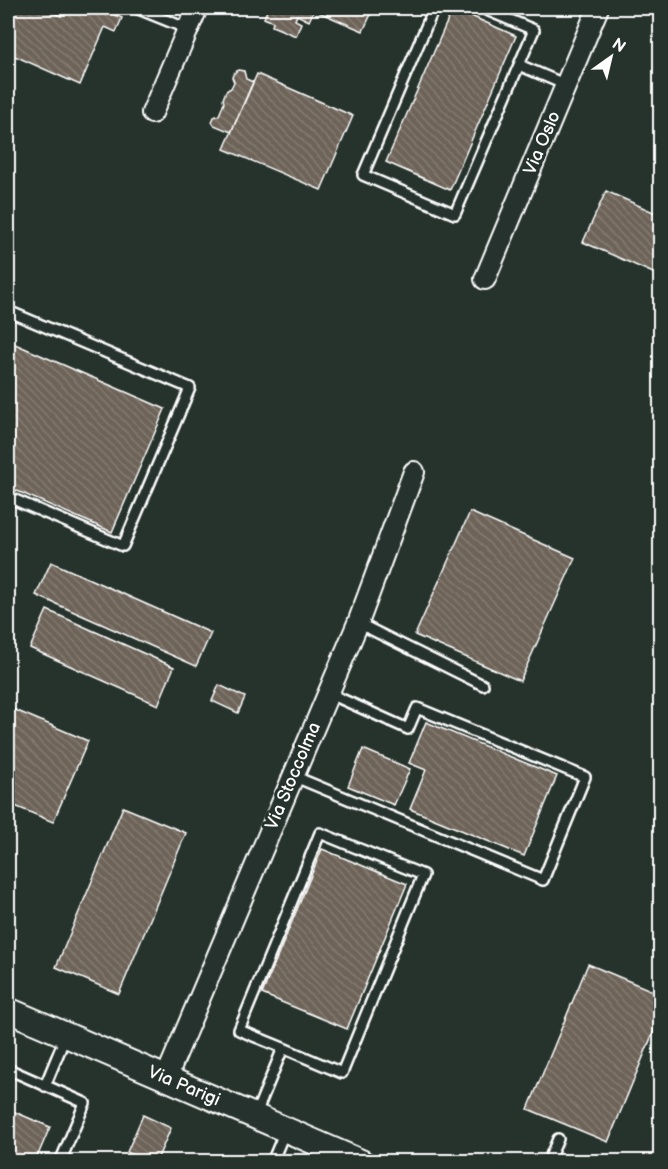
<svg xmlns="http://www.w3.org/2000/svg" width="668" height="1169" viewBox="0 0 668 1169" font-family="'Balsamiq Sans',sans-serif">
<style>
.building{fill:url(#building-back-hatch);stroke:#fff;stroke-width:1.5}
.lines{fill:none;stroke-linecap:round;stroke-linejoin:round}
.service-casing{stroke:#fff;stroke-width:14}
.minor-casing{stroke:#fff;stroke-width:24}
.tertiary-casing{stroke:#fff;stroke-width:28}
.service{stroke:#26332d;stroke-width:9}
.minor{stroke:#26332d;stroke-width:20}
.tertiary{stroke:#26332d;stroke-width:24}
.labels{text-anchor:middle;dominant-baseline:central;stroke-width:6;stroke-linejoin:round;paint-order:stroke}
.street-label{font-size:18px;fill:#fff;stroke:#26332d}
</style>
<defs>
<pattern id="building-back-hatch" width="6" height="6" patternUnits="userSpaceOnUse" patternTransform="scale(1.5)"><rect width="6" height="6" fill="#6e6458"/><path d="M-1 5l2 2M0 0l6 6M5-1l2 2" fill="none" stroke="#847b71"/></pattern>
</defs>
<rect width="100%" height="100%" fill="#26332d"/>
<filter id="ink" filterUnits="userSpaceOnUse"><feTurbulence type="fractalNoise" baseFrequency=".0167" numOctaves="2"/><feDisplacementMap in="SourceGraphic" scale="12" xChannelSelector="R" yChannelSelector="G"/><feConvolveMatrix kernelMatrix="1 2 1 2 8 2 1 2 1" color-interpolation-filters="sRGB"/></filter>
<g filter="url(#ink)">
<!-- building -->
<path class="building" d="M8,8H41L61,16L65,8H99L122,18L116,32L105,27L80,85L8,53Z
M268,8H309L314,10L309,21L297,15L295,20L301,23L296,36L272,26L273,22L264,18Z
M309,8H374L363,31Z
M453,8L516,36L450,190L386,162Z
M238,70L244,71L246,79L253,82L231,132L214,125L212,122L214,117L219,115L224,103L223,99L226,91L231,88L234,82L232,77L234,73Z
M257,74L353,116L321,190L224,149Z
M606,191L660,215V276L583,242Z
M8,341L165,409L112,532L8,487Z
M470,512L575,558L520,681L415,635Z
M51,562L211,633L196,666L36,595Z
M47,610L174,667L158,705L30,648Z
M219,685L245,697L238,713L212,701Z
M8,707L88,741L53,822L8,803Z
M426,722L557,776L524,856L410,809L426,770L409,763Z
M363,749L410,769L394,805L348,786Z
M123,807L186,833L119,994L56,967Z
M322,849L407,884L347,1029L262,994Z
M8,914L14,917L8,933Z
M588,964L660,994V1016L608,1142L528,1109Z
M10,1110L50,1127L35,1162H8V1116Z
M143,1115L171,1128L156,1162H149L127,1152Z
M660,1144V1162H653Z"/>
<g class="lines">
<!-- service casing -->
<g class="service-casing">
<path id="service" d="M136,8L188,29
M434,8L363,175L455,214L534,30L482,8
M519,65L566,85
M8,311L190,388L123,546L8,497
M358,623L483,685
M293,776L543,880L585,777L417,708L408,729L328,693
M8,1069L85,1103L60,1162
M45,1086L66,1035
M255,1116L283,1048L239,1030L320,833L423,875L342,1073L283,1048
M272,1162L285,1131
M548,1162L558,1139"/>
</g>
<!-- minor casing -->
<g class="minor-casing">
<path id="minor" d="M152,113L197,8
M485,279L598,8
M166,1078L358,623L414,472"/>
</g>
<!-- tertiary casing -->
<g class="tertiary-casing">
<path id="tertiary" d="M8,1010L361,1162"/>
</g>
<!-- service -->
<use href="#service" class="service"/>
<!-- minor -->
<use href="#minor" class="minor"/>
<!-- tertiary -->
<use href="#tertiary" class="tertiary"/>
</g>
</g>
<g class="labels">
<!-- street labels -->
<g class="street-label">
<text transform="translate(542 143) rotate(-67)">Via Oslo</text>
<text transform="translate(293 776) rotate(-67)">Via Stoccolma</text>
<text transform="translate(184 1086) rotate(23)">Via Parigi</text>
</g>
</g>
<!-- margin -->
<rect width="668" height="1169" fill="none" stroke="#26332d" stroke-width="30"/>
<rect x="15" y="15" width="638" height="1139" fill="none" stroke="#fff" stroke-width="2" filter="url(#ink)"/>
<!-- north arrow -->
<g transform="translate(611 57) rotate(34)" stroke="#26332d" stroke-width="4.5" paint-order="stroke">
<path d="M0-4.5L10 22L0 15L-10 22Z" fill="#ffffff"/>
<text y="-9" font-size="16" font-weight="bold" text-anchor="middle" fill="#ffffff">N</text>
</g>
</svg>
